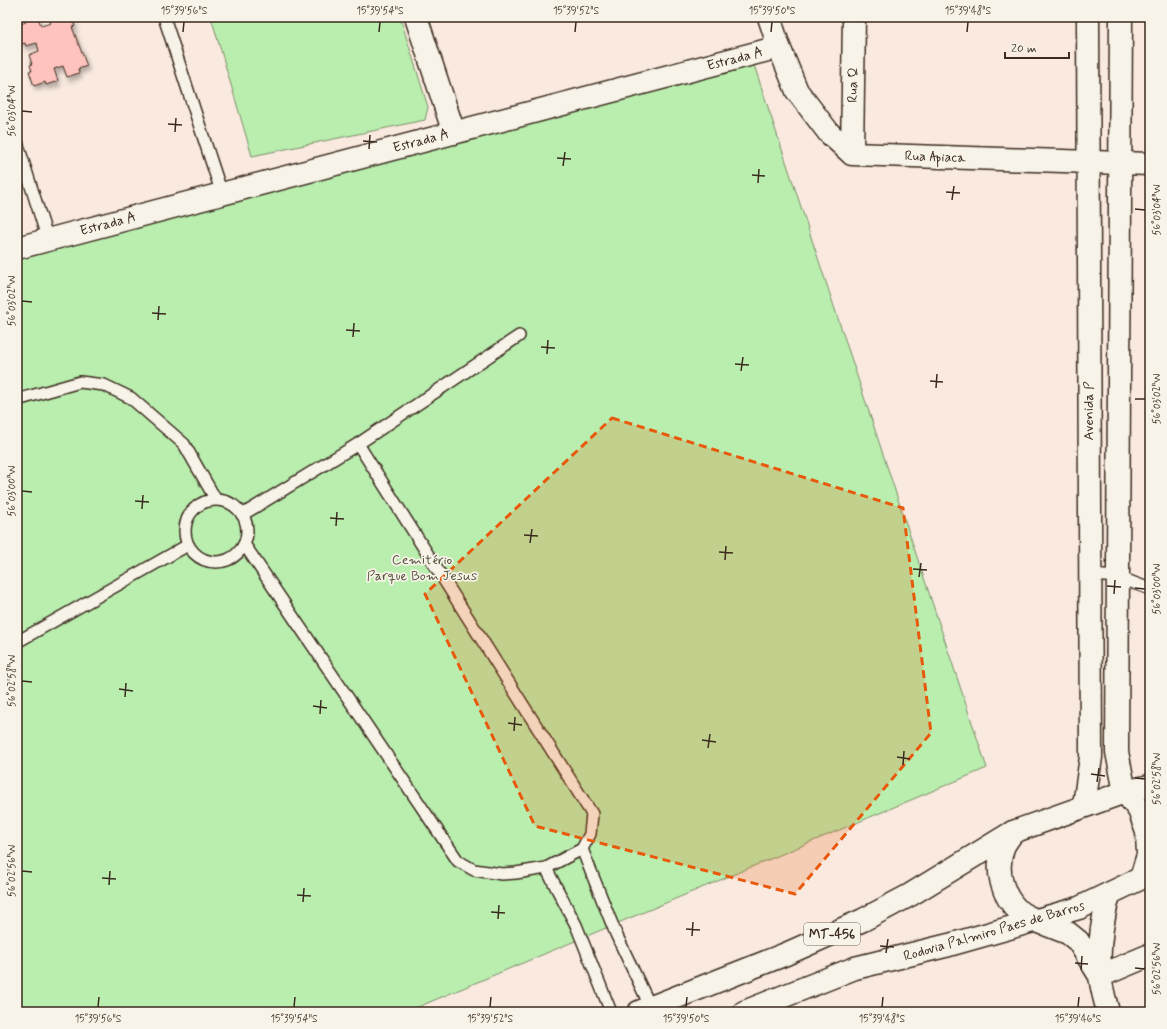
<svg xmlns="http://www.w3.org/2000/svg" width="1167" height="1029" viewBox="0 0 1167 1029" font-family="Mynerve,sans-serif">
<style>
.green{fill:#b9eeaf;stroke:#7a8c66}
.building{fill:#ffc3bd;stroke:#3b2a1e;filter:url(#shadow)}
.lines{fill:none;stroke-linecap:round;stroke-linejoin:round}
.lane-casing{stroke:#3b2a1e;stroke-width:14}
.street-casing{stroke:#3b2a1e;stroke-width:25}
.secondary-casing{stroke:#3b2a1e;stroke-width:25}
.primary-casing{stroke:#3b2a1e;stroke-width:25}
.lane{stroke:#f7f3e8;stroke-width:11}
.street{stroke:#f7f3e8;stroke-width:22}
.secondary{stroke:#f7f3e8;stroke-width:22}
.primary{stroke:#f7f3e8;stroke-width:22}
.marked{fill:#e8590c;fill-opacity:0.2;stroke:#e8590c;stroke-width:3;stroke-dasharray:8 5;stroke-linejoin:round}
.ticks{fill:none;stroke:#3b2a1e;stroke-width:1.5}
.labels{text-anchor:middle;dominant-baseline:central;stroke-width:3.5;stroke-linejoin:round;paint-order:stroke}
.shield{fill:#f7f3e8;stroke:#73665b;stroke-width:1}
.shield-label{font-size:13px;font-weight:bold;fill:#3b2a1e}
.street-label{font-size:14px;fill:#3b2a1e;stroke:#f7f3e8}
.park-label{font-size:14px;fill:#54513b;stroke:#f7f3e8}
.neatline{fill:none;stroke:#3b2a1e;stroke-width:1.5}
.ticks-label{font-size:10px;text-anchor:middle;fill:#3b2a1e}
</style>
<defs>
<filter id="shadow"><feDropShadow dx="2.5" dy="4.5" stdDeviation="2" flood-color="#0004"/></filter>
</defs>
<rect width="100%" height="100%" fill="#f9e9df"/>
<filter id="ink" filterUnits="userSpaceOnUse"><feTurbulence type="fractalNoise" baseFrequency=".025" numOctaves="2"/><feDisplacementMap in="SourceGraphic" scale="8" xChannelSelector="R" yChannelSelector="G"/><feConvolveMatrix kernelMatrix="1 2 1 2 8 2 1 2 1" color-interpolation-filters="sRGB"/></filter>
<g filter="url(#ink)">
<!-- green -->
<path class="green" d="M211,17H400L428,107L425,120L252,156Z
M753,62L987,768L406,1012H17V258Z"/>
<!-- building -->
<path class="building" d="M30,17H38L41,26L51,23L48,17H72L75,26L72,27L87,66L78,69L79,73L67,77L63,66L54,69L58,81L46,85L45,82L34,86L29,71H32L30,65L32,64L29,55L39,51L37,43L26,46L25,43L22,44L17,30V25L26,22L25,19Z"/>
<g class="lines">
<!-- lane casing -->
<g class="lane-casing">
<path id="lane" d="M164,17L222,194
M17,142L48,240
M17,400L80,382L104,385L131,398L184,444L216,500
M185 531a31 31 0 1 1 62 0a31 31 0 1 1-62 0Z
M242,515L358,444L519,336
M244,544L458,861L474,870L502,874L516,873L546,868L582,849L590,834L592,814L358,444
M1090,575L1118,577L1150,589
M17,642L188,545
M582,849L616,934L651,1008
M546,868L576,925L611,1012"/>
</g>
<!-- street casing -->
<g class="street-casing">
<path id="street" d="M416,17L454,133
M769,17L779,47L797,91L829,133L852,154L1150,164
M852,154L854,17
M17,248L779,47
M1037,921L1068,933L1078,941L1100,976
M1100,976L1150,955
M1108,1012C1105,1000 1101,987 1100,975C1098,948 1102,921 1109,894"/>
</g>
<!-- secondary casing -->
<g class="secondary-casing">
<path id="secondary" d="M1121,17L1117,752L1125,792
M1084,805L1091,757L1088,17"/>
</g>
<!-- primary casing -->
<g class="primary-casing">
<path id="primary" d="M1125,792L1139,810L1147,832L1148,855L1141,878
M1013,832C1010,837 1005,842 1003,848C995,870 1002,897 1020,912C1025,916 1032,918 1037,921
M639,1012L786,954L863,920L910,895L1013,832L1125,792L1150,786
M744,1012L855,968L949,945L1079,908L1150,874"/>
</g>
<!-- lane -->
<use href="#lane" class="lane"/>
<!-- street -->
<use href="#street" class="street"/>
<!-- secondary -->
<use href="#secondary" class="secondary"/>
<!-- primary -->
<use href="#primary" class="primary"/>
</g>
</g>
<!-- marked area -->
<path class="marked" d="M612,418L903,508L931,733L795,894L535,826L425,594Z"/>
<!-- ticks -->
<path class="ticks" d="M183,32L184,22M379,32L380,22M575,32L576,22M771,32L772,22M967,32L968,22M22,111L32,112M168,124L182,125M175,132L176,118M363,141L377,142M369,149L370,135M557,158L571,159M563,166L565,152M752,175L765,176M758,183L759,169M946,192L960,193M952,200L954,186M1135,209L1145,210M22,301L32,302M152,313L166,314M158,320L159,306M346,330L360,331M353,337L354,323M541,347L555,348M547,354L548,340M735,364L749,365M741,371L743,357M930,381L943,382M936,388L937,374M1135,399H1145M22,491L32,492M135,501L149,502M142,509L143,495M330,518L344,519M336,526L337,512M524,535L538,536M530,543L532,529M719,552L733,553M725,560L726,546M913,569L927,570M919,577L921,563M1107,586L1121,587M1135,588L1145,589M1114,594L1115,580M22,681L32,682M119,689L133,691M125,697L126,683M313,706L327,708M320,714L321,700M508,723L522,725M514,731L515,717M702,740L716,742M708,748L710,734M897,757L910,759M903,765L904,751M1091,774L1105,776M1135,778L1145,779M1097,782L1099,768M22,871L32,872M102,878L116,879M109,885L110,871M297,895L311,896M303,902L304,888M491,912L505,913M498,919L499,905M686,929L700,930M692,936L693,922M880,946L894,947M886,953L888,939M1075,963L1088,964M1135,968L1145,969M1081,970L1082,956M98,1007L99,997M294,1007L295,997M490,1007L491,997M686,1007L687,997M882,1007L883,997M1078,1007L1079,997"/>
<g class="labels">
<!-- shield labels -->
<rect class="shield" x="804" y="923" width="56" height="22" rx="3"/>
<g class="shield-label">
<text x="832" y="934">MT-456</text>
</g>
<!-- street labels -->
<g class="street-label">
<text transform="translate(735 59) rotate(-15)">Estrada A</text>
<text transform="translate(853 85) rotate(-89)">Rua Q</text>
<text transform="translate(421 141) rotate(-15)">Estrada A</text>
<text transform="translate(935 157) rotate(2)">Rua Apiaca</text>
<text transform="translate(108 224) rotate(-15)">Estrada A</text>
<text transform="translate(1089 411) rotate(-90)">Avenida P</text>
<text transform="translate(994 931) rotate(-16)">Rodovia Palmiro Paes de Barros</text>
</g>
<!-- park labels -->
<g class="park-label">
<text x="422" y="560">Cemitério<tspan x="422" dy="16">Parque Bom Jesus</tspan></text>
</g>
</g>
<!-- margin -->
<rect width="1167" height="1029" fill="none" stroke="#f7f3e8" stroke-width="44"/>
<!-- scale -->
<path d="M1005 52v6h64v-6" fill="none" stroke="#3b2a1e" stroke-width="2"/>
<text x="1011" y="52" font-size="12" fill="#3b2a1e" stroke="#f7f3e8" stroke-width="3" paint-order="stroke">20 m</text>
<rect x="22" y="22" width="1123" height="985" class="neatline"/>
<g class="ticks-label">
<text x="184" y="14">15°39'56"S</text>
<text x="380" y="14">15°39'54"S</text>
<text x="576" y="14">15°39'52"S</text>
<text x="772" y="14">15°39'50"S</text>
<text x="968" y="14">15°39'48"S</text>
<text transform="translate(11 111) rotate(-90)" y="4">56°03'04"W</text>
<text transform="translate(1156 210) rotate(-90)" y="4">56°03'04"W</text>
<text transform="translate(11 301) rotate(-90)" y="4">56°03'02"W</text>
<text transform="translate(1156 399) rotate(-90)" y="4">56°03'02"W</text>
<text transform="translate(11 491) rotate(-90)" y="4">56°03'00"W</text>
<text transform="translate(1156 589) rotate(-90)" y="4">56°03'00"W</text>
<text transform="translate(11 681) rotate(-90)" y="4">56°02'58"W</text>
<text transform="translate(1156 779) rotate(-90)" y="4">56°02'58"W</text>
<text transform="translate(11 871) rotate(-90)" y="4">56°02'56"W</text>
<text transform="translate(1156 969) rotate(-90)" y="4">56°02'56"W</text>
<text x="98" y="1022">15°39'56"S</text>
<text x="294" y="1022">15°39'54"S</text>
<text x="490" y="1022">15°39'52"S</text>
<text x="686" y="1022">15°39'50"S</text>
<text x="882" y="1022">15°39'48"S</text>
<text x="1078" y="1022">15°39'46"S</text>
</g>
</svg>
